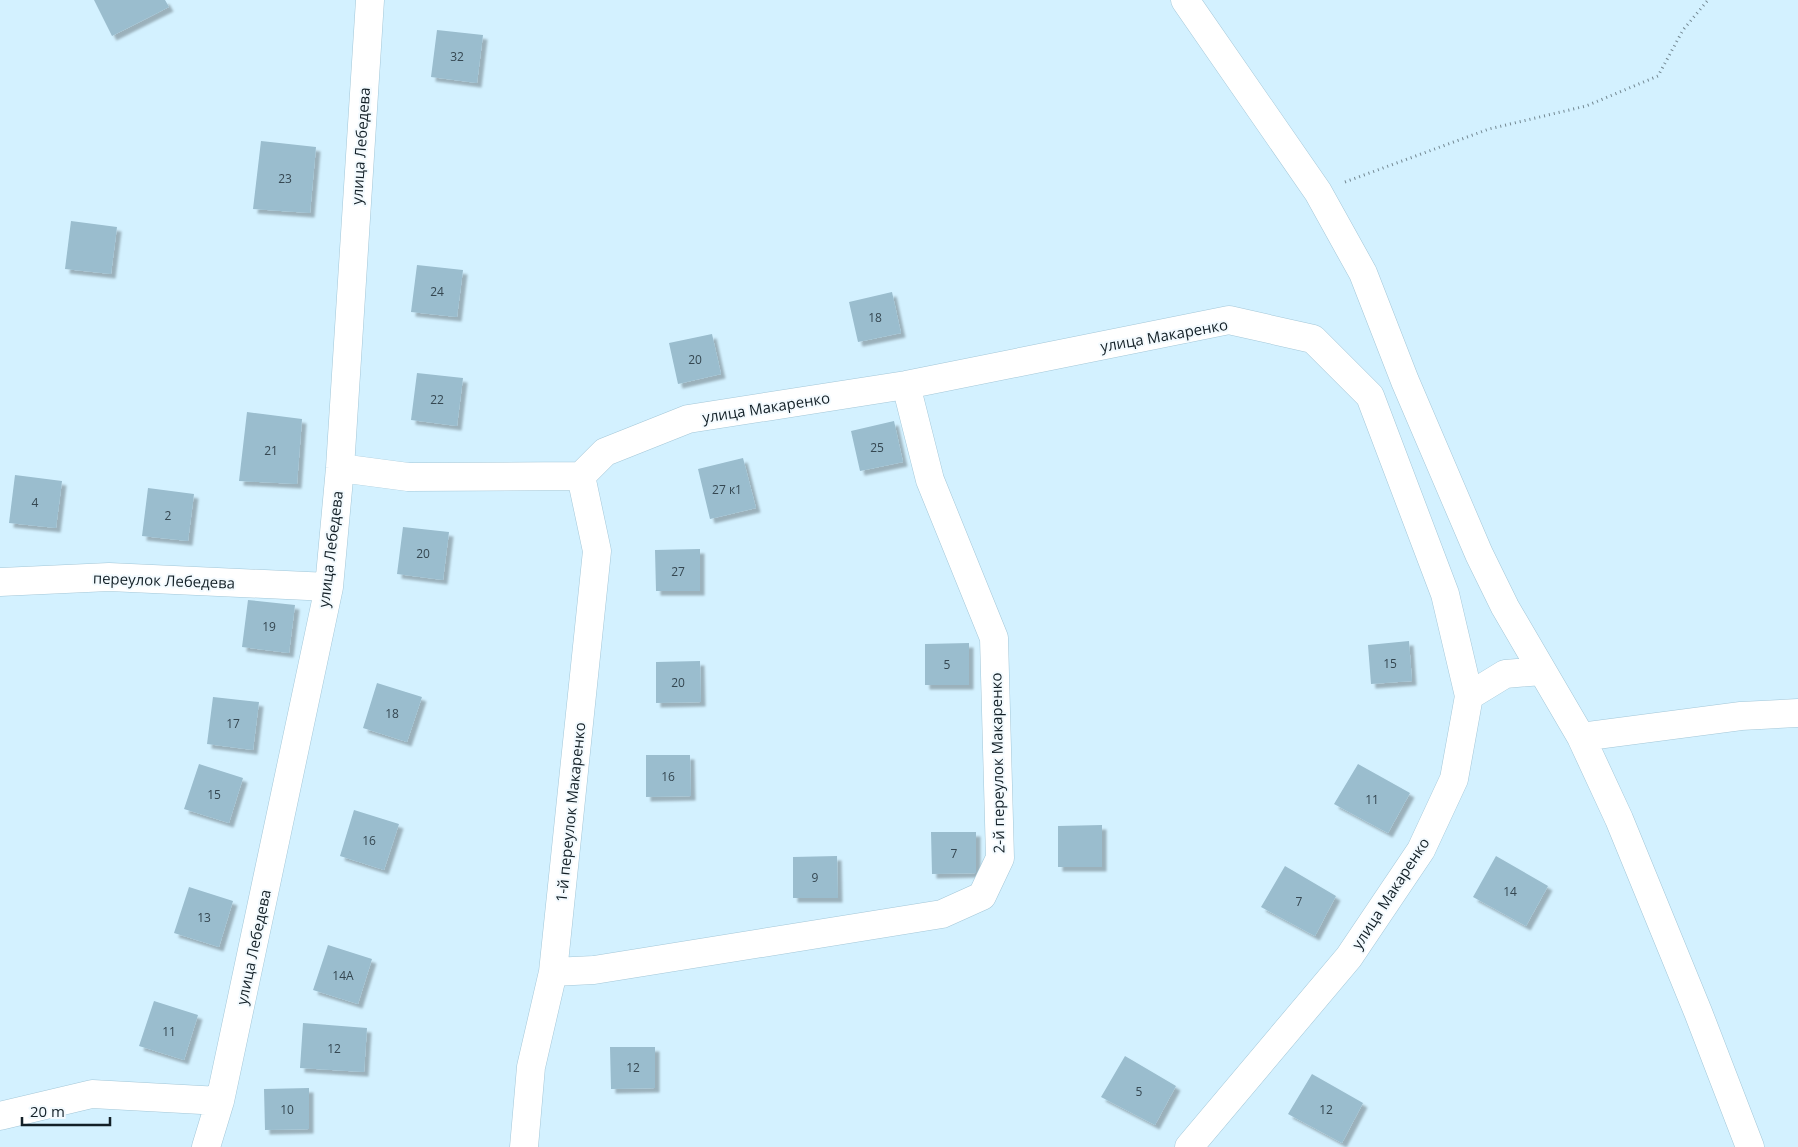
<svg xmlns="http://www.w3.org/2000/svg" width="1798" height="1147" viewBox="0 0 1798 1147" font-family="'Open Sans',sans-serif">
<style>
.building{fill:#9abdce;filter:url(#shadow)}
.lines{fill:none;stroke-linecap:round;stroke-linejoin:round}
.minor-casing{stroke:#a3c7d8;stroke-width:29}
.path{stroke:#738892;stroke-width:3;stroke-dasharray:1 4;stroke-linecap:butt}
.minor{stroke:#fff;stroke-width:28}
.labels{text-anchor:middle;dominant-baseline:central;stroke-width:4;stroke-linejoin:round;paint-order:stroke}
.number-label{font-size:12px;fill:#354751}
.street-label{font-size:15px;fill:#132027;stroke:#f3fafe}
</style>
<defs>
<filter id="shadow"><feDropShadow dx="4.5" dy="4.5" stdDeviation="1" flood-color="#0004"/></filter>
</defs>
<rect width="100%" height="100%" fill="#d3f1ff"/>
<!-- building -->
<path class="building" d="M94,0H165L169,7L112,36Z
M437,30L483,35L477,83L431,77Z
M261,141L316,147L310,213L253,209Z
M71,221L117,227L111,274L65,269Z
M417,265L463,270L457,317L411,312Z
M892,292L901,333L858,342L849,302Z
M712,334L721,374L678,384L669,343Z
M417,373L463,378L457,426L411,420Z
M247,412L302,419L297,484L239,481Z
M894,421L903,462L860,471L851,431Z
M743,458L756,508L710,519L698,469Z
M15,475L62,481L56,528L9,523Z
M148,488L194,494L188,541L142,536Z
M403,527L449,532L443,580L397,574Z
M700,549V591H656L655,550Z
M248,600L295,605L289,653L242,647Z
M1409,641L1412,681L1371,684L1368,645Z
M969,643V685H925V644Z
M700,661L701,702L656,703V662Z
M377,683L422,697L407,742L363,728Z
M213,697L259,702L253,750L207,744Z
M646,755H690L691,796L646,797Z
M199,764L243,778L229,823L184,809Z
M1358,764L1410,793L1388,833L1334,804Z
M354,810L399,824L384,870L340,856Z
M1102,825V867H1058V826Z
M931,832H976V873L932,874Z
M837,856L838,898H793V857Z
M1496,856L1548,886L1526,926L1473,897Z
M1285,866L1336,896L1315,936L1261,907Z
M189,887L233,901L219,947L174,933Z
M328,945L372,959L358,1004L313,990Z
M154,1001L198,1015L184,1060L139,1046Z
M303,1023L367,1028L364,1072L300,1068Z
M610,1047H655V1088L611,1089Z
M1125,1056L1176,1086L1155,1125L1101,1097Z
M1312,1074L1363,1103L1342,1143L1288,1114Z
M309,1088V1129L265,1130L264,1089Z"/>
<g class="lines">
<!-- minor casing -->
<g class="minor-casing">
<path id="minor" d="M1185,0L1318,192L1363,273L1405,381L1479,554L1505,607L1581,737L1619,819L1698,1012L1750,1147
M340,468L408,477L581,476L605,452L688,419L906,385L1229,320L1313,339L1370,396L1445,594L1469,696L1454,779L1421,850L1349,957L1189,1147
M0,582L109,577L329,587
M1469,696L1505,674L1542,671
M1581,737L1741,716L1798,713
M553,972L594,970L942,914L982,896L1000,858L994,638L930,480L906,385
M0,1116L92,1094L220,1101
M206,1147L220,1101L329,587L340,468L370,0
M524,1147L531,1067L553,972L597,551L581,476"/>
</g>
<!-- path -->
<path class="path" d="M1345,182L1489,129L1586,106L1658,76L1683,30L1708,0"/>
<!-- minor -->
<use href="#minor" class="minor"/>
</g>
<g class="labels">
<!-- number labels -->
<g class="number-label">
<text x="457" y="56">32</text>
<text x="285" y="178">23</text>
<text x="437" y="291">24</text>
<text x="875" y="317">18</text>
<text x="695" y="359">20</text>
<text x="437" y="399">22</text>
<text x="877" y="447">25</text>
<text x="271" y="450">21</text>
<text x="727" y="489">27 к1</text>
<text x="35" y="502">4</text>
<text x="168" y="515">2</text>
<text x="423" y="553">20</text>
<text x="678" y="571">27</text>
<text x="269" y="626">19</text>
<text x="1390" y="663">15</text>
<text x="947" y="664">5</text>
<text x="678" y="682">20</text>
<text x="392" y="713">18</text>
<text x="233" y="723">17</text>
<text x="668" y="776">16</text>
<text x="214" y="794">15</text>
<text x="1372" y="799">11</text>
<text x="369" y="840">16</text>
<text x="954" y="853">7</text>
<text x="815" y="877">9</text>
<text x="1510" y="891">14</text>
<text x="1299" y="901">7</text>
<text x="204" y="917">13</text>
<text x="343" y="975">14А</text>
<text x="169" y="1031">11</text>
<text x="334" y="1048">12</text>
<text x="633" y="1067">12</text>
<text x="1139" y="1091">5</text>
<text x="287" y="1109">10</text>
<text x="1326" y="1109">12</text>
</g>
<!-- street labels -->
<g class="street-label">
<text transform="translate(360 146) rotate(-86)">улица Лебедева</text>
<text transform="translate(1164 335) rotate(-10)">улица Макаренко</text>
<text transform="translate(766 407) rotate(-9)">улица Макаренко</text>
<text transform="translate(330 549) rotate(-83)">улица Лебедева</text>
<text transform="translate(164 580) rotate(2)">переулок Лебедева</text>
<text transform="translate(997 763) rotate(-91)">2-й переулок Макаренко</text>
<text transform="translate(570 812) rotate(-84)">1-й переулок Макаренко</text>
<text transform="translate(1390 893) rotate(-57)">улица Макаренко</text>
<text transform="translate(253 947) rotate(-78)">улица Лебедева</text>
</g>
</g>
<!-- scale -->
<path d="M22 1117v8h88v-8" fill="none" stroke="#132027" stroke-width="2.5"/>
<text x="30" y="1117" font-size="15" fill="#132027" stroke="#f3fafe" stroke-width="4" paint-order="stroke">20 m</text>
</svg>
